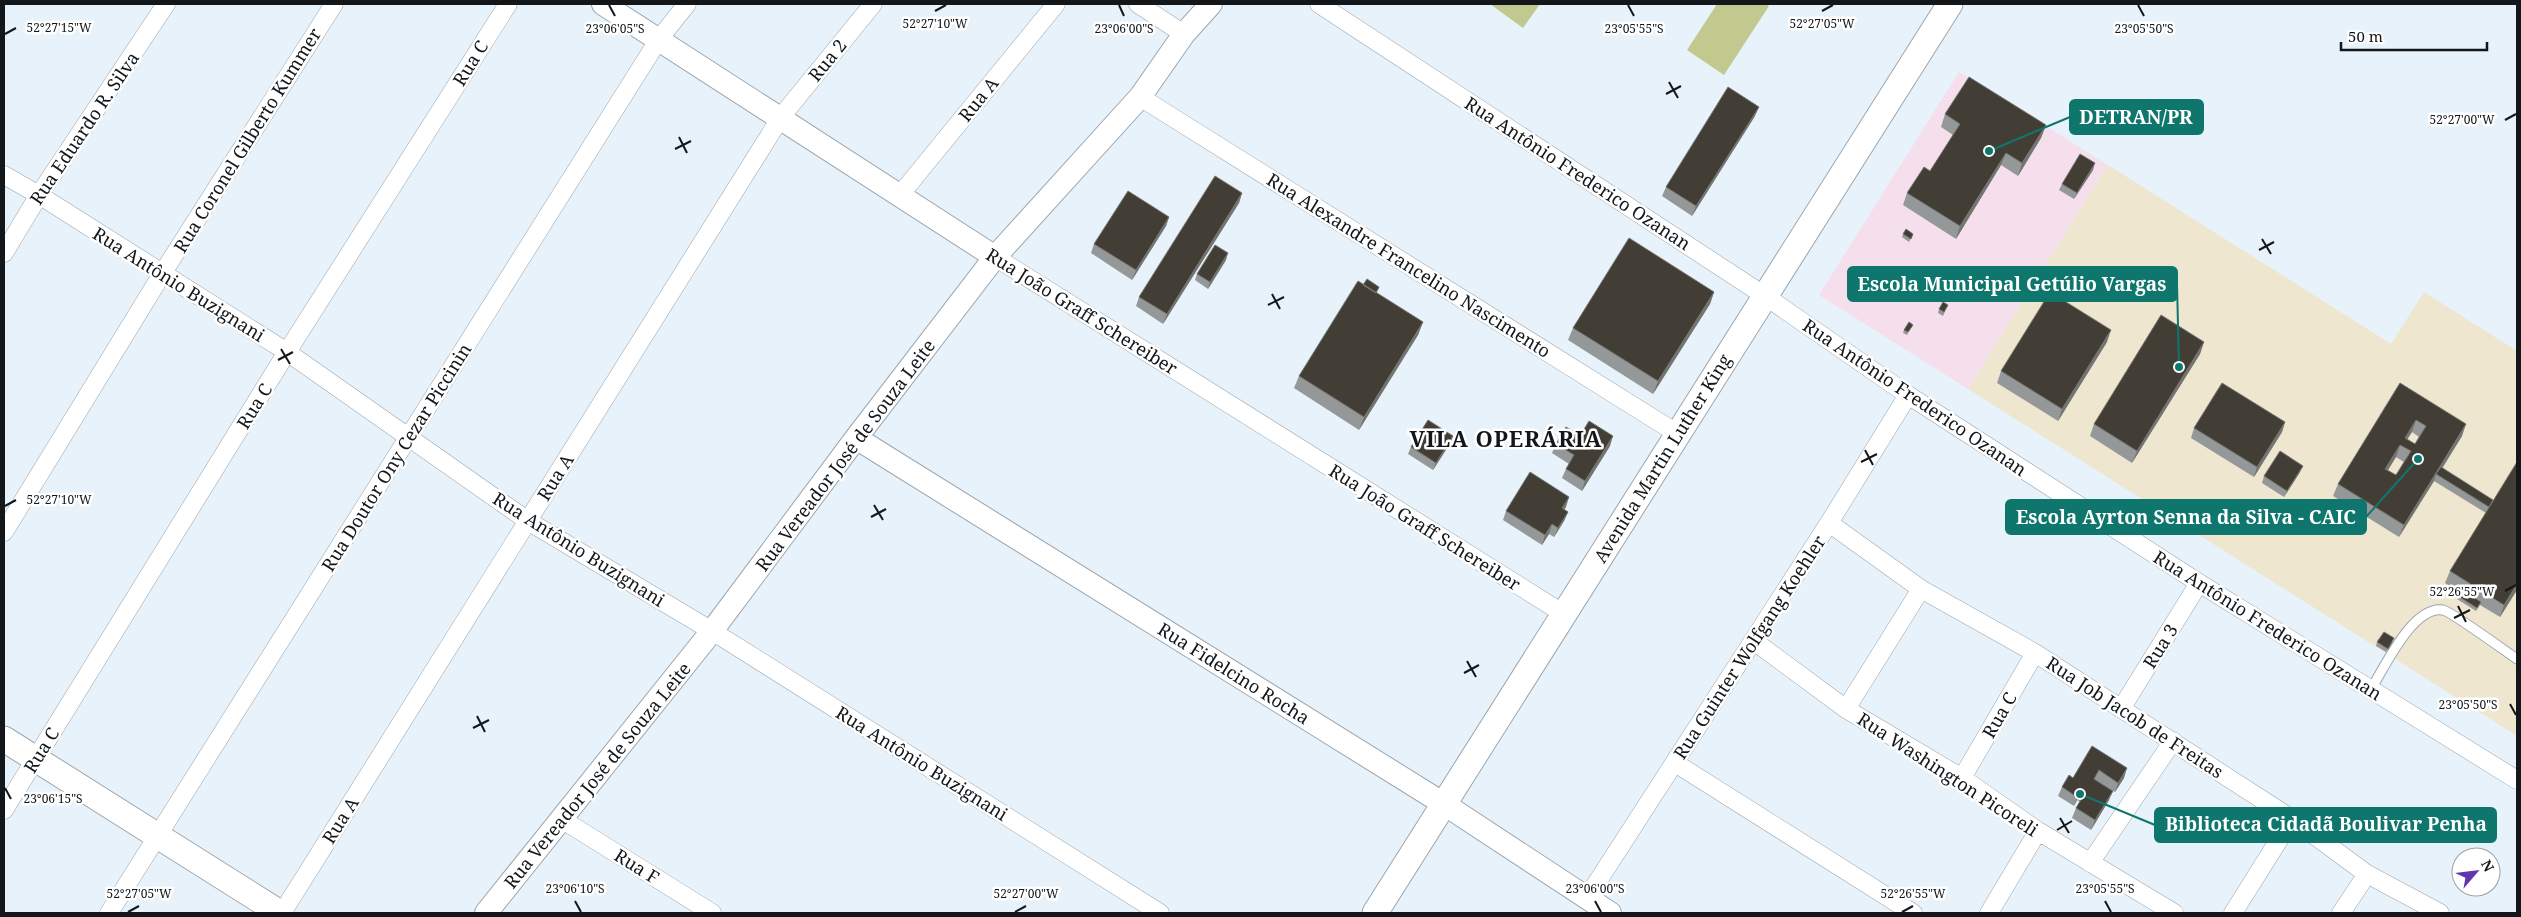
<svg xmlns="http://www.w3.org/2000/svg" width="2521" height="917" viewBox="0 0 2521 917" font-family="'Noto Serif',serif">
<style>
.commercial{fill:#f6dfec}
.education{fill:#efe6d0}
.green{fill:#c1c98f}
.lines{fill:none;stroke-linecap:round;stroke-linejoin:round}
.service-casing{stroke:#9ca6ae;stroke-width:11}
.minor-casing{stroke:#9ca6ae;stroke-width:19}
.tertiary-casing{stroke:#9ca6ae;stroke-width:24}
.secondary-casing{stroke:#9ca6ae;stroke-width:27}
.service{stroke:#fff;stroke-width:9}
.minor{stroke:#fff;stroke-width:18}
.tertiary{stroke:#fff;stroke-width:22}
.secondary{stroke:#fff;stroke-width:25}
.wall{fill:#959898;fill-rule:evenodd}
.shaded-wall{fill:#747470}
.building{fill:#433e35;stroke:#747470;fill-rule:evenodd}
.ticks{fill:none;stroke:#13171a;stroke-width:2}
.labels{text-anchor:middle;dominant-baseline:central;stroke-width:5;stroke-linejoin:round;paint-order:stroke}
.street-label{font-size:18px;fill:#13171a;stroke:#fff}
.district-label{font-size:22px;font-weight:bold;letter-spacing:1px;fill:#13171a;stroke:#fff}
.ticks-label{font-size:12px;text-anchor:middle;fill:#13171a;stroke:#fff;stroke-width:5;stroke-linejoin:round;paint-order:stroke}
.leader{fill:none;stroke:#0f766e;stroke-width:2}
.callout-dot{fill:#0f766e;stroke:#fff;stroke-width:2}
.callout{fill:#0f766e;stroke:#0f766e;stroke-width:2}
.callout-label{font-size:19px;text-anchor:middle;font-weight:bold;fill:#fff}
</style>
<rect width="100%" height="100%" fill="#e7f2fa"/>
<!-- commercial -->
<path class="commercial" d="M1959,72L2108,165L1968,389L1819,295Z"/>
<!-- education -->
<path class="education" d="M2108,165L2391,344L2424,292L2517,351V736L1968,389Z"/>
<!-- green -->
<path class="green" d="M1490,4H1540L1523,28Z
M1717,4H1765L1769,6L1724,75L1687,50Z"/>
<g class="lines">
<!-- service casing -->
<g class="service-casing">
<path id="service" d="M2371,689C2385,667 2413,605 2443,610C2452,612 2505,651 2517,659"/>
</g>
<!-- minor casing -->
<g class="minor-casing">
<path id="minor" d="M1138,4L1184,34
M1319,4L1765,296L1908,395L2199,583L2517,780
M1140,97L1678,434
M4,175L39,195L287,352L528,521L712,631L1160,913
M900,195L1056,4
M4,253L39,195L166,4
M995,257L1564,614
M1829,523L1921,589L2035,653L2292,819L2367,874L2440,913
M4,532L162,274L334,4
M1754,641L1846,709L1962,778L2038,831L2174,913
M1846,709L1921,589
M2121,709L2199,583
M1675,763L1913,913
M1962,778L2035,653
M4,810L287,352L508,4
M563,820L712,913
M2090,863L2173,741
M1587,898L1829,523L1908,395
M109,913L659,39L687,4
M282,913L781,117L873,4
M1989,913L2038,831
M2233,913L2292,819
M2341,913L2367,874"/>
</g>
<!-- tertiary casing -->
<g class="tertiary-casing">
<path id="tertiary" d="M603,4L995,257
M856,438L1444,804L1610,913
M486,913L712,631L856,438L995,257L1140,97L1184,34L1211,4"/>
</g>
<!-- secondary casing -->
<g class="secondary-casing">
<path id="secondary" d="M4,739L280,913
M1375,913L1950,4"/>
</g>
<!-- service -->
<use href="#service" class="service"/>
<!-- minor -->
<use href="#minor" class="minor"/>
<!-- tertiary -->
<use href="#tertiary" class="tertiary"/>
<!-- secondary -->
<use href="#secondary" class="secondary"/>
</g>
<!-- wall -->
<path class="wall" d="M1945,114L2046,125L2041,138L2018,176L2001,165L1956,239L1903,205L1907,193L1930,171L1953,135L1941,127Z
M1755,116L1692,216L1662,196L1666,187Z
M2093,170L2074,199L2059,190L2062,184Z
M1242,193L1239,203L1163,324L1136,306L1139,297Z
M1169,217L1166,226L1132,280L1091,253L1094,244Z
M1903,234H1913L1909,242L1902,237Z
M1226,260L1208,289L1195,280L1197,274Z
M1363,285L1379,287L1376,293L1423,322L1418,335L1359,430L1294,388L1299,376Z
M1714,292L1710,304L1653,394L1568,340L1573,328Z
M1948,305L1943,316L1938,313L1939,309Z
M1913,325L1907,335L1903,333L1904,330Z
M2107,342L2058,421L1997,383L2001,371Z
M2204,342L2200,354L2132,463L2090,436L2094,424Z
M2400,383L2462,436L2442,468L2493,500L2517,590L2500,617L2480,605L2476,611L2457,599L2460,592L2445,583L2450,571L2486,513L2434,481L2399,537L2333,496L2338,484ZM2412,432L2419,437L2415,444L2407,439ZM2396,457L2404,462L2396,475L2388,470Z
M2285,422L2282,432L2254,477L2191,438L2194,428Z
M1580,436L1610,446L1582,491L1562,478L1566,469L1569,464L1552,453L1556,444Z
M1451,442L1433,470L1408,454L1411,447Z
M2300,472L2284,497L2262,483L2264,476Z
M1569,497L1564,509L1568,512L1564,521L1554,537L1549,534L1542,545L1503,520L1506,511Z
M2377,642H2393L2386,652L2376,646Z
M2092,746L2124,778L2115,792L2096,780L2109,800L2091,830L2072,818L2076,808L2080,802L2077,800L2074,806L2058,796L2062,787L2073,778Z"/>
<!-- shaded-wall -->
<path class="shaded-wall" d="M1759,107L1755,116L1692,216L1696,206Z
M2046,125L2041,138L2018,176L2022,163Z
M2006,153L2001,165L1956,239L1960,226Z
M2095,163L2093,170L2074,199L2077,193Z
M1242,193L1239,203L1163,324L1167,314Z
M1169,217L1166,226L1132,280L1136,270Z
M1228,253L1226,260L1208,289L1210,282Z
M1714,292L1710,304L1653,394L1658,381Z
M1423,322L1418,335L1359,430L1364,417Z
M2111,330L2107,342L2058,421L2062,409Z
M2204,342L2200,354L2132,463L2137,451Z
M2416,420L2412,432L2403,446L2405,438Z
M2285,422L2282,432L2254,477L2257,467Z
M2466,424L2462,436L2438,475L2436,474L2434,481L2399,537L2404,525Z
M1453,436L1451,442L1433,470L1436,463Z
M1613,436L1610,446L1582,491L1585,481Z
M2400,445L2396,457L2381,481L2385,469Z
M2303,466L2300,472L2284,497L2287,491Z
M1569,497L1566,507L1559,518L1562,508Z
M1568,512L1564,521L1554,537L1558,528Z
M1552,524L1549,534L1542,545L1545,535Z
M2517,584V590L2500,617L2504,605Z
M2127,768L2124,778L2115,792L2118,783Z
M2081,791L2077,800L2074,806L2077,797Z
M2113,791L2109,800L2091,830L2095,820Z"/>
<!-- building -->
<path class="building" d="M1969,77L2046,125L2022,163L2006,153L1960,226L1907,193L1924,167L1930,171L1960,124L1945,114Z
M1728,87L1759,107L1696,206L1666,187Z
M2080,154L2095,163L2077,193L2062,184Z
M1215,176L1242,193L1167,314L1139,297Z
M1128,191L1169,217L1136,270L1094,244Z
M1906,229L1913,234L1911,239L1903,234Z
M1629,238L1714,292L1658,381L1573,328Z
M1215,245L1228,253L1210,282L1197,274Z
M1367,279L1379,287L1376,293L1363,285Z
M1358,281L1423,322L1364,417L1299,376Z
M2050,292L2111,330L2062,409L2001,371Z
M1943,302L1948,305L1944,312L1939,309Z
M2161,315L2204,342L2137,451L2094,424Z
M1909,322L1913,325L1908,332L1904,330Z
M2222,383L2285,422L2257,467L2194,428Z
M2400,383L2466,424L2404,525L2338,484ZM2416,420L2426,426L2415,444L2405,438ZM2400,445L2411,451L2396,475L2385,469Z
M1428,420L1453,436L1436,463L1411,447Z
M1589,421L1613,436L1585,481L1566,469L1574,455L1556,444L1566,427L1580,436Z
M2280,451L2303,466L2287,491L2264,476Z
M2517,462V584L2504,605L2450,571Z
M2441,467L2493,500L2489,507L2436,474Z
M1530,472L1569,497L1562,508L1568,512L1558,528L1552,524L1545,535L1506,511Z
M2462,590L2481,602L2477,608L2458,596Z
M2384,632L2394,638L2388,649L2377,642Z
M2092,746L2127,768L2118,783L2099,770L2094,779L2113,791L2095,820L2076,808L2085,793L2081,791L2077,797L2062,787L2069,775L2073,778Z"/>
<!-- ticks -->
<path class="ticks" d="M609,5L615,16M1119,5L1124,16M1628,5L1634,16M2138,5L2144,16M935,11L946,5M1822,11L1833,5M5,34L16,28M1669,82L1678,98M1666,94L1681,86M2505,120L2516,114M679,137L687,153M675,149L691,141M2262,239L2271,254M2259,250L2274,242M1272,294L1280,309M1268,305L1284,297M281,349L290,364M278,360L293,352M1865,450L1873,465M1861,462L1877,454M874,505L883,520M5,506L16,500M871,517L886,509M2505,591L2516,585M2458,606L2466,622M2454,618L2470,610M1467,661L1476,677M1464,673L1479,665M2510,704L2516,715M477,716L485,732M473,728L489,720M5,788L11,799M2060,818L2069,833M2057,830L2072,821M575,901L581,912M1595,901L1601,912M2105,901L2111,912M128,912L139,906M1015,912L1026,906M1902,912L1913,906"/>
<g class="labels">
<!-- street labels -->
<g class="street-label">
<text transform="translate(827 60) rotate(-51)">Rua 2</text>
<text transform="translate(470 63) rotate(-58)">Rua C</text>
<text transform="translate(978 99) rotate(-51)">Rua A</text>
<text transform="translate(84 128) rotate(-56)">Rua Eduardo R. Silva</text>
<text transform="translate(247 140) rotate(-58)">Rua Coronel Gilberto Kummer</text>
<text transform="translate(1578 173) rotate(33)">Rua Antônio Frederico Ozanan</text>
<text transform="translate(1409 265) rotate(32)">Rua Alexandre Francelino Nascimento</text>
<text transform="translate(179 284) rotate(32)">Rua Antônio Buzignani</text>
<text transform="translate(1082 311) rotate(32)">Rua João Graff Schereiber</text>
<text transform="translate(1915 397) rotate(34)">Rua Antônio Frederico Ozanan</text>
<text transform="translate(254 406) rotate(-58)">Rua C</text>
<text transform="translate(845 455) rotate(-53)">Rua Vereador José de Souza Leite</text>
<text transform="translate(396 457) rotate(-58)">Rua Doutor Ony Cezar Piccinin</text>
<text transform="translate(1662 458) rotate(-58)">Avenida Martin Luther King</text>
<text transform="translate(555 477) rotate(-58)">Rua A</text>
<text transform="translate(1425 527) rotate(32)">Rua João Graff Schereiber</text>
<text transform="translate(579 549) rotate(32)">Rua Antônio Buzignani</text>
<text transform="translate(2268 625) rotate(32)">Rua Antônio Frederico Ozanan</text>
<text transform="translate(2160 646) rotate(-58)">Rua 3</text>
<text transform="translate(1749 647) rotate(-57)">Rua Guinter Wolfgang Koehler</text>
<text transform="translate(1234 673) rotate(32)">Rua Fidelcino Rocha</text>
<text transform="translate(1999 715) rotate(-60)">Rua C</text>
<text transform="translate(2135 717) rotate(33)">Rua Job Jacob de Freitas</text>
<text transform="translate(41 750) rotate(-58)">Rua C</text>
<text transform="translate(922 763) rotate(32)">Rua Antônio Buzignani</text>
<text transform="translate(1948 774) rotate(33)">Rua Washington Picoreli</text>
<text transform="translate(597 775) rotate(-51)">Rua Vereador José de Souza Leite</text>
<text transform="translate(340 820) rotate(-58)">Rua A</text>
<text transform="translate(637 866) rotate(32)">Rua F</text>
</g>
<!-- district labels -->
<g class="district-label">
<text x="1506" y="438">VILA OPERÁRIA</text>
</g>
</g>
<g class="ticks-label">
<text x="935" y="28">52°27'10"W</text>
<text x="1822" y="28">52°27'05"W</text>
<text x="59" y="32">52°27'15"W</text>
<text x="615" y="33">23°06'05"S</text>
<text x="1124" y="33">23°06'00"S</text>
<text x="1634" y="33">23°05'55"S</text>
<text x="2144" y="33">23°05'50"S</text>
<text x="2462" y="124">52°27'00"W</text>
<text x="59" y="504">52°27'10"W</text>
<text x="2462" y="596">52°26'55"W</text>
<text x="2468" y="709">23°05'50"S</text>
<text x="53" y="803">23°06'15"S</text>
<text x="575" y="893">23°06'10"S</text>
<text x="1595" y="893">23°06'00"S</text>
<text x="2105" y="893">23°05'55"S</text>
<text x="139" y="898">52°27'05"W</text>
<text x="1026" y="898">52°27'00"W</text>
<text x="1913" y="898">52°26'55"W</text>
</g>
<!-- callouts -->
<path class="leader" d="M1989 151L2070 117M2179 367L2177 284M2418 459L2366 517M2080 794L2155 825"/>
<g class="callout-dot">
<circle cx="1989" cy="151" r="5"/>
<circle cx="2179" cy="367" r="5"/>
<circle cx="2418" cy="459" r="5"/>
<circle cx="2080" cy="794" r="5"/>
</g>
<g class="callout">
<rect x="2070" y="100" width="133" height="34" rx="5"/>
<rect x="1848" y="267" width="329" height="34" rx="5"/>
<rect x="2006" y="500" width="360" height="34" rx="5"/>
<rect x="2155" y="808" width="341" height="34" rx="5"/>
</g>
<g class="callout-label">
<text x="2136" y="124">DETRAN/PR</text>
<text x="2012" y="291">Escola Municipal Getúlio Vargas</text>
<text x="2186" y="524">Escola Ayrton Senna da Silva - CAIC</text>
<text x="2326" y="831">Biblioteca Cidadã Boulivar Penha</text>
</g>
<!-- border -->
<rect width="2521" height="917" fill="none" stroke="#13171a" stroke-width="10"/>
<!-- north arrow -->
<g transform="translate(2476 872) rotate(62)"><circle r="24" fill="#ffffff" stroke="#a1a2a3"/>
<path d="M0-4L9 19L0 12L-9 19Z" fill="#5f36ae"/>
<text y="-8" font-size="14" font-weight="bold" text-anchor="middle" fill="#13171a">N</text>
</g>
<!-- scale -->
<path d="M2341 42v8h146v-8" fill="none" stroke="#13171a" stroke-width="2.5"/>
<text x="2348" y="42" font-size="15" fill="#13171a" stroke="#ffffff" stroke-width="4" paint-order="stroke">50 m</text>
</svg>
